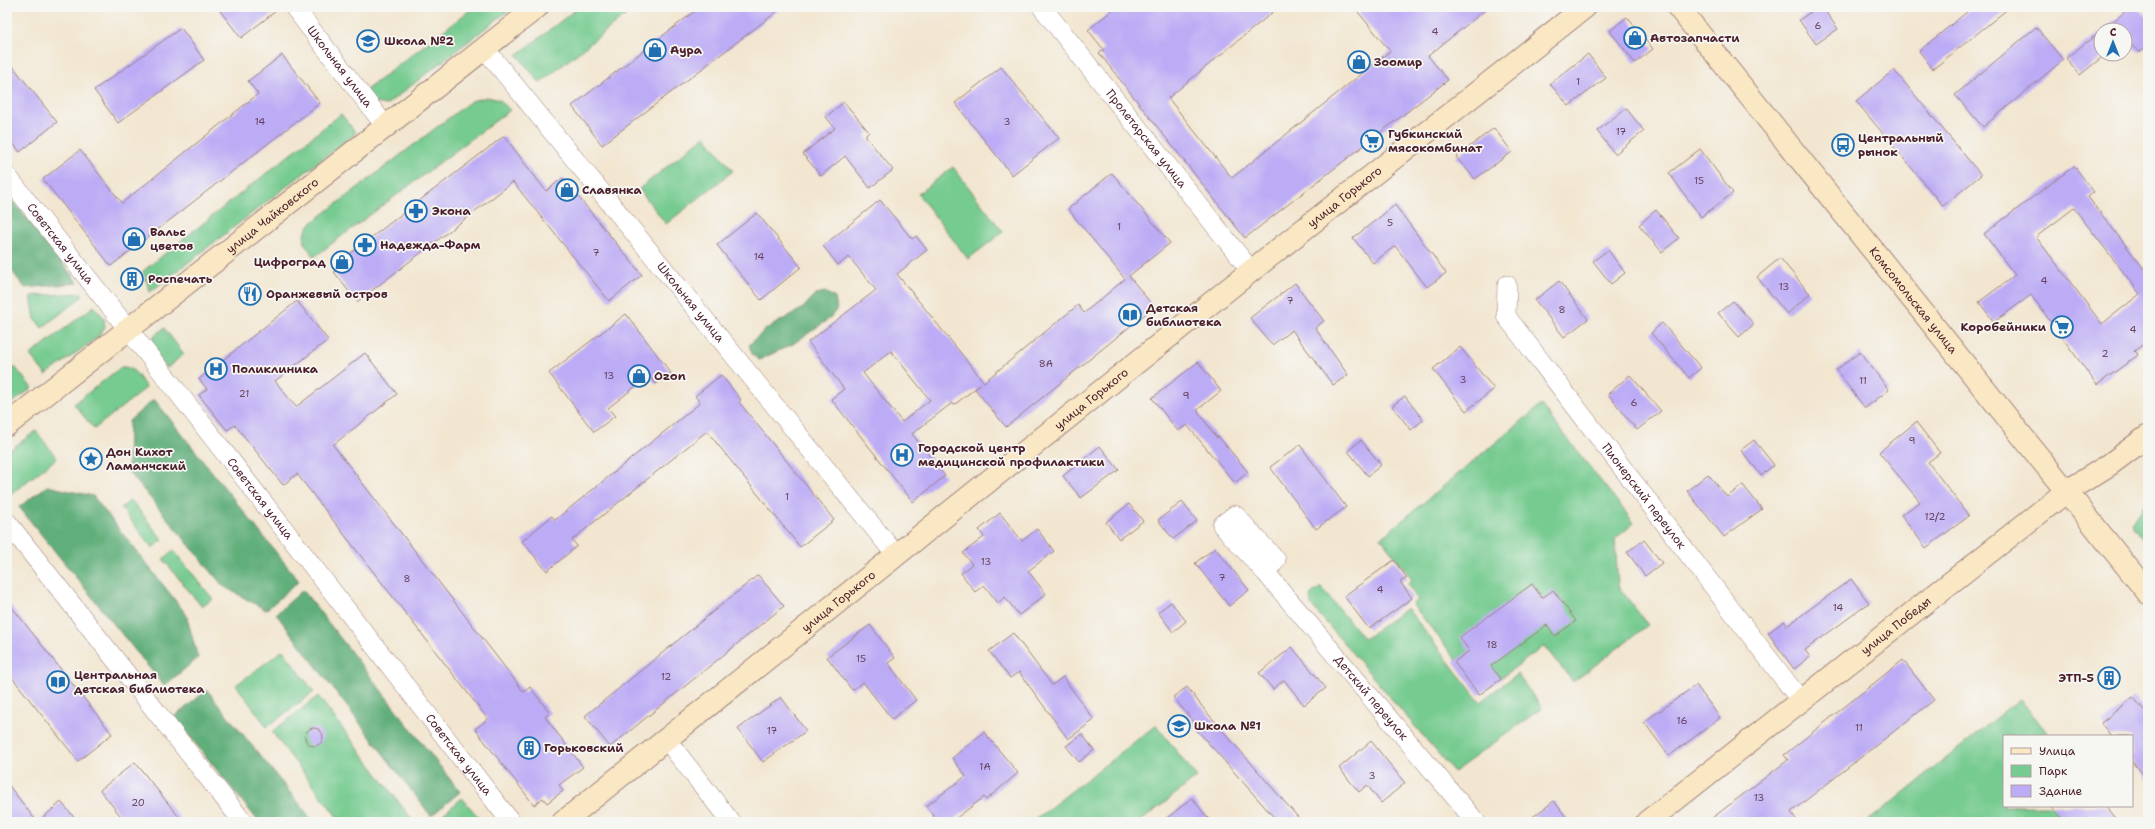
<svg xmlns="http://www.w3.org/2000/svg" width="2155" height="829" viewBox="0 0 2155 829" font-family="'Shantell Sans',sans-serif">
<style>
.green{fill:#76cb90;stroke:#60755e}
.forest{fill:#60af7a;stroke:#556752}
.building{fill:#bcabf5;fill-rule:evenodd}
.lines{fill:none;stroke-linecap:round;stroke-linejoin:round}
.street-casing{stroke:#9e827e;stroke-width:20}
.secondary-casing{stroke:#9e827e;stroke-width:24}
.street{stroke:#fff;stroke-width:19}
.secondary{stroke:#fae7c3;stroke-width:22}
.labels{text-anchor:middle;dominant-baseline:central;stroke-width:3.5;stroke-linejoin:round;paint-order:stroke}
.number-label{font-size:10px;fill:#66425e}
.poi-label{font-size:12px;font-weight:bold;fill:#4a1f2b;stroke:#f6f6f2;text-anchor:start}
.street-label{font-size:12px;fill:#4a1f2b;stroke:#f6f6f2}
</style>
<rect width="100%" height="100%" fill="#f6f6f2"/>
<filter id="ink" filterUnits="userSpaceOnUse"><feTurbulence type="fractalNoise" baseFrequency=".025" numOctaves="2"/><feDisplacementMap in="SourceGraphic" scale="8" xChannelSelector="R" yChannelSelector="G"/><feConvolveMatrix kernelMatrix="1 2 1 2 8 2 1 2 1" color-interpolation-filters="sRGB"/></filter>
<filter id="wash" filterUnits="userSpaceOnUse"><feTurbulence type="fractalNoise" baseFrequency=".012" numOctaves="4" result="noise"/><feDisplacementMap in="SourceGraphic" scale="16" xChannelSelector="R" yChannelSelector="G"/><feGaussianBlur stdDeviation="0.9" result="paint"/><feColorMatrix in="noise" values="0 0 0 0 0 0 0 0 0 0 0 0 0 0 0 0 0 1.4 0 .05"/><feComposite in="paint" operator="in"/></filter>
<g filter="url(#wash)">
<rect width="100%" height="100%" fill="#f2e6d0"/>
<!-- green -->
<path class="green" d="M474,7H513L386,105L375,103L366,90Z
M579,7H636L540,83L517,55Z
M487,97L500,100L510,110L314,257L305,244L304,235L309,225L471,101Z
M341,114L356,133L150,292L143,271Z
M705,136L733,171L666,224L639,189Z
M953,167L1003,232L968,259L918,194Z
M80,293L83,296L42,328L35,319L31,296Z
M94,306L104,318L105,327L99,336L46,375L30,355Z
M164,328L184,354L167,368L151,348L154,336Z
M15,367L32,388L7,407V374Z
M121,367C134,366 139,377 146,388L94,429L74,404Z
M1541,405L1634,523L1615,539L1618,586L1648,625L1573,682L1544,646L1482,692L1412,604L1418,600L1407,584L1412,579L1381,538Z
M36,431L57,458L7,497V452Z
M2148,499V545L2132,524Z
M131,500L163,540L152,548L121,508Z
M174,551L213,599L202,607L163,559Z
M1321,587L1364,639L1407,608L1480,702L1517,674L1542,708L1454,772L1311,605L1310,595Z
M283,650L314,692L267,727L236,685Z
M318,696L414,822H341L272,732Z
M2020,699L2050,736H2004V806H2051L2064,822H1867Z
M1156,725L1197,777L1140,822H1032Z
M462,798L482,821L434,822Z"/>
<!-- forest -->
<path class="forest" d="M7,193L78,283L25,288L7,265Z
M825,292L835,298L837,309L829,319L793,344L759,360L752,354L749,345L766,329L803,308L816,294Z
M154,399L299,581L266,610L223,586L128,471L129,421Z
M47,486L93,496L186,614L198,658L164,686L19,507Z
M303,590L460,792L431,816L276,614Z
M207,690L314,822H259L174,717Z"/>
<g id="blocks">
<!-- building -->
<path class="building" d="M217,7H281L241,38Z
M700,7H783L602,145L572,106Z
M1116,7H1279L1168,98L1232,178L1390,51L1354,7H1489L1428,56L1448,80L1245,238L1099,53L1104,50L1088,30Z
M1818,7H1822L1838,29L1816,44L1799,20Z
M1973,7H2010L1933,69L1919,51Z
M2131,7H2139L2148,18V46L2139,52L2125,39V30H2102Z
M1627,17L1653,49L1635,63L1610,31Z
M2036,27L2063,60L1983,127L1955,95Z
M181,28L204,60L118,123L94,90Z
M2101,31V54H2106L2080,75L2066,58Z
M1588,54L1606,78L1569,106L1550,84Z
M282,55L320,103L111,266L43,179L80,150L122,203L258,94L248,81Z
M7,59L57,122L20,152L7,136Z
M1001,67L1059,138L1012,175L955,103Z
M1894,70L1981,175L1943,206L1856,101Z
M844,102L869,132L865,136L893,170L870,188L845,156L821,176L803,154L835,128L826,117Z
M1626,108L1644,131L1615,154L1597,131Z
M1494,128L1512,152L1475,179L1456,157Z
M504,136L546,191L563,178L642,275L609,301L513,182L357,302L334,272L337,270L334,266Z
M1700,149L1733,193L1701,217L1669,173Z
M2074,166L2094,192L2088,197L2148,274V341L2134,351L2138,355L2097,385L2031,295L1994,322L1979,302L2015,275L1984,234ZM2074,208L2140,294L2102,324L2036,237Z
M1112,173L1170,243L1129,276L1154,307L1006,427L975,389L981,384L954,405L952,403L912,434L945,476L913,502L831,399L844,389L808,342L876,290L849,257L838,265L823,246L880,200L912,239L916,236L927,250L897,274L984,382L1078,305L1084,313L1125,279L1068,209ZM891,351L930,400L902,422L863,373Z
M1395,205L1446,273L1427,287L1395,246L1373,263L1353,238Z
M1656,210L1679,238L1662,252L1639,225Z
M757,213L801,267L761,300L717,245Z
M1608,250L1625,273L1611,284L1593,261Z
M1780,258L1810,294L1787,314L1757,277Z
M1559,281L1588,319L1564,337L1535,300Z
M1295,283L1324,321L1315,328L1348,375L1333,385L1292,330L1272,345L1250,318Z
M297,301L328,340L275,381L296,407L365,353L397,394L333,445L524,692L530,687L550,713L545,717L583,767L559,785L563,791L547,803L543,798L534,805L475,729L488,719L297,474L283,485L235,425L227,430L199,395L207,389L199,379Z
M1733,301L1754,324L1739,337L1718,313Z
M626,314L671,373L656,384L649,376L608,408L615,416L594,432L549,373Z
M1662,323L1701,368L1689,378L1651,333Z
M1460,347L1494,389L1466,411L1433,369Z
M1860,352L1889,390L1865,408L1836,370Z
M1198,362L1221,391L1197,410L1217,438L1218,436L1248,472L1235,483L1187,425L1178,431L1152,398Z
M721,375L741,400L739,402L834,520L800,547L707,431L572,540L577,546L547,571L522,541L552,516L555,520L700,403L695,396Z
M1630,375L1661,411L1637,430L1608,394Z
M1405,396L1423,420L1411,430L1392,406Z
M1916,422L1940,453L1928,462L1969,516L1926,548L1901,515L1920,502L1879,452Z
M1361,440L1381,465L1368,476L1348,451Z
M1754,440L1774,465L1761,475L1741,450Z
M1300,445L1346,507L1316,529L1270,467Z
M1100,446L1119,470L1081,498L1063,476Z
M1708,474L1727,497L1743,485L1762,509L1724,537L1687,491Z
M1182,502L1197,521L1173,539L1158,520Z
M1129,504L1143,521L1119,539L1106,522Z
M1000,513L1022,541L1037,529L1054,551L1028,571L1046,594L1019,615L1005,597L998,603L984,585L975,592L961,573L972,564L963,553L984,537L979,530Z
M1644,540L1662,563L1645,576L1627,552Z
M1215,548L1249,590L1229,606L1195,563Z
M1394,560L1407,578L1400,582L1412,598L1369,629L1344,596Z
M758,575L784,606L610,747L585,716Z
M1851,579L1869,603L1805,650L1810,657L1794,669L1768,633L1784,621L1787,626Z
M1532,584L1542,598L1553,590L1576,621L1555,636L1547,625L1491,666L1501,679L1479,695L1454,662L1469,651L1460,637Z
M7,601L112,734L78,761L7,671Z
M1171,602L1186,621L1173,632L1158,612Z
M870,625L895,658L888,663L916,700L892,719L863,682L852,690L827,657Z
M1013,633L1052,685L1063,677L1094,720L1068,739L1019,672L1010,678L989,651Z
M1292,647L1326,688L1304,705L1284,680L1273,689L1259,673Z
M1903,660L1934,700L1791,812L1798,822H1707L1788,760L1784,755Z
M1696,685L1720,718L1669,756L1644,722Z
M1187,687L1204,709L1302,822H1278L1197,730L1199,728L1173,697Z
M781,697L806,731L763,762L738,729Z
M2133,697L2148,715V780L2132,761V736H2111L2101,723Z
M305 737a9 9 0 1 1 18 0a9 9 0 1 1-18 0Z
M984,732L1018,773L986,800L984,797L951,822H938L926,806L966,776L952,758Z
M1082,734L1094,750L1079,762L1066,746Z
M1371,741L1405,783L1381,803L1367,785L1359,792L1339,768Z
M135,762L183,822H126L119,814L100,790Z
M7,783L37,822H7Z
M1192,798L1211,822H1162Z
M1554,801L1570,822H1526Z
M61,802L78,822H38Z
M2051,806H2106L2119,822H2064Z"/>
</g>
</g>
<g filter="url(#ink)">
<use href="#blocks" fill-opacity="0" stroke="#9e827e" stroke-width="1"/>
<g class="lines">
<!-- street casing -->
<g class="street-casing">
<g id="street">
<path id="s1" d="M294,7L386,127"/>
<path id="s2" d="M1042,7L1251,271"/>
<path id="s3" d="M485,49L896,555"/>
<path id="s4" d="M7,176L169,381L511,822"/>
<path id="s5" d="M1507,285L1506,316L1801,701"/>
<path d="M7,522L243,822"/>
<path id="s6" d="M1266,573L1276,560L1235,515L1222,525L1266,573L1476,822"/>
<path d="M666,739L731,822"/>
</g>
</g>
<!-- secondary casing -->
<g class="secondary-casing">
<g id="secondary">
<path id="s7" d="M1678,7L2148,593"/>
<path id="s8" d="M7,425L537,7"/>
<path id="s9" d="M563,822L1251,271L1585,7"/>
<path id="s10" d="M1647,822L2067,491L2109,465L2148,436"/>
</g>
</g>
<!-- street -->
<use href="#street" class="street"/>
<!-- secondary -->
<use href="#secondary" class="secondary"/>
</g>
</g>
<!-- icons -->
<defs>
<g id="shop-ring" transform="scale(1.15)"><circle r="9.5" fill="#f6f6f2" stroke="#1f6fb2" stroke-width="1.5"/><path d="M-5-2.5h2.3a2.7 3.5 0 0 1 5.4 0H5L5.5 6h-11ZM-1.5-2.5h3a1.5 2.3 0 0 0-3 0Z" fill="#1f6fb2"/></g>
<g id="school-ring" transform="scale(1.15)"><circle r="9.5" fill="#f6f6f2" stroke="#1f6fb2" stroke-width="1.5"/><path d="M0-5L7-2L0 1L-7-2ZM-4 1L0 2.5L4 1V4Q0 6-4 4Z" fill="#1f6fb2"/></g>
<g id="supermarket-ring" transform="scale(1.15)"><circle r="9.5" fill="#f6f6f2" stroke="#1f6fb2" stroke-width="1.5"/><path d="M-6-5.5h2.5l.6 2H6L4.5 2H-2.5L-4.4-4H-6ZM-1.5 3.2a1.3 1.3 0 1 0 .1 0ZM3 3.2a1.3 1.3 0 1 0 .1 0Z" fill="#1f6fb2"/></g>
<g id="bus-ring" transform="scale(1.15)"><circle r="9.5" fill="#f6f6f2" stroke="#1f6fb2" stroke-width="1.5"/><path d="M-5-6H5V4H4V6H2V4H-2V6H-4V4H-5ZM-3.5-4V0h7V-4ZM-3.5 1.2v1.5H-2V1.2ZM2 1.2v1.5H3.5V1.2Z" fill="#1f6fb2"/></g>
<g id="pharmacy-ring" transform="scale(1.15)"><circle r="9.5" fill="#f6f6f2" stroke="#1f6fb2" stroke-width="1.5"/><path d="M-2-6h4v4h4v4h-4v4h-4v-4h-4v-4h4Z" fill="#1f6fb2"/></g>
<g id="building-ring" transform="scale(1.15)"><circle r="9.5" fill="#f6f6f2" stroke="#1f6fb2" stroke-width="1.5"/><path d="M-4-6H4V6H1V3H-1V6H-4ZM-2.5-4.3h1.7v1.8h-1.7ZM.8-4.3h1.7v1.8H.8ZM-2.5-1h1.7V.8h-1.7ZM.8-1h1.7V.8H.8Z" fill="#1f6fb2"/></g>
<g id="restaurant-ring" transform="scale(1.15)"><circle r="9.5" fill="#f6f6f2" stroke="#1f6fb2" stroke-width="1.5"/><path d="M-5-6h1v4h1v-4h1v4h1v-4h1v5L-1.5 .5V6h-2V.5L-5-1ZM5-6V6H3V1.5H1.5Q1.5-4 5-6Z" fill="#1f6fb2"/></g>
<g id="library-ring" transform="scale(1.15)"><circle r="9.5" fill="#f6f6f2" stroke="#1f6fb2" stroke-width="1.5"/><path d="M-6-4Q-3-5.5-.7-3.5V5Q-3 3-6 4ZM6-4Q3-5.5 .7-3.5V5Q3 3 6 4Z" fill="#1f6fb2"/></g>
<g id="hospital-ring" transform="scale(1.15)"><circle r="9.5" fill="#f6f6f2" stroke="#1f6fb2" stroke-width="1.5"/><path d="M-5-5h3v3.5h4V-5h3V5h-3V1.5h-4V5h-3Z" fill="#1f6fb2"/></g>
<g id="sight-ring" transform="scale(1.15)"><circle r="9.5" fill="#f6f6f2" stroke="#1f6fb2" stroke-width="1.5"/><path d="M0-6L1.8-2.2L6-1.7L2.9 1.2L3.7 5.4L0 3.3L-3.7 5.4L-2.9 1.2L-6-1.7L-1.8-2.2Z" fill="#1f6fb2"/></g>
</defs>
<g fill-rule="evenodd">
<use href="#shop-ring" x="1635" y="38"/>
<use href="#school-ring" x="368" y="41"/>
<use href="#shop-ring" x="655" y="50"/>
<use href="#shop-ring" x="1359" y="62"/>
<use href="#supermarket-ring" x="1372" y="141"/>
<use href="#bus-ring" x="1843" y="145"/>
<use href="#shop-ring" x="567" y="190"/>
<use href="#pharmacy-ring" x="416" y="211"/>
<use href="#shop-ring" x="134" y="239"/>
<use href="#pharmacy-ring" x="365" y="245"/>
<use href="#shop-ring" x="342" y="262"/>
<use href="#building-ring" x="132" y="279"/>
<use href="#restaurant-ring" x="250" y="294"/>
<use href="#library-ring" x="1130" y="315"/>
<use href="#supermarket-ring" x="2062" y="327"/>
<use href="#hospital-ring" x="216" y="369"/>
<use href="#shop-ring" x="639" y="376"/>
<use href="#hospital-ring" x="902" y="455"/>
<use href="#sight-ring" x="91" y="459"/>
<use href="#building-ring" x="2109" y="678"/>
<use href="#library-ring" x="58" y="682"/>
<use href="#school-ring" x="1179" y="726"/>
<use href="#building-ring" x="529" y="748"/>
</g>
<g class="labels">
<!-- number labels -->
<g class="number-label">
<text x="1818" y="25">6</text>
<text x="1435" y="31">4</text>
<text x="1578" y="81">1</text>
<text x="260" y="121">14</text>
<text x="1007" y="121">3</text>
<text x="1621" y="131">17</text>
<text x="1699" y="180">15</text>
<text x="1390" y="222">5</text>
<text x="1119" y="226">1</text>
<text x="596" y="252">7</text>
<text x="759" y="256">14</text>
<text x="2044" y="280">4</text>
<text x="1784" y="286">13</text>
<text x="1290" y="300">7</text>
<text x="1562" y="309">8</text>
<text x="2133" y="329">4</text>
<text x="2105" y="353">2</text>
<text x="1046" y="363">8А</text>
<text x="609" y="375">13</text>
<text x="1463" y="379">3</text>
<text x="1863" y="380">11</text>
<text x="244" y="393">21</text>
<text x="1186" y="395">9</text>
<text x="1634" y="402">6</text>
<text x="1912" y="440">9</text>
<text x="787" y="496">1</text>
<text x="1935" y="516">12/2</text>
<text x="986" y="561">13</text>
<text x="1222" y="577">7</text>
<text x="407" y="578">8</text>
<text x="1380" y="589">4</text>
<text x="1838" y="607">14</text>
<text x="1492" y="644">18</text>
<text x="861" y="658">15</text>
<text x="666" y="676">12</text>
<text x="1682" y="720">16</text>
<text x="1859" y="727">11</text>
<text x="772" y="730">17</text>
<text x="985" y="766">1А</text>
<text x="1372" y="775">3</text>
<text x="1759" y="797">13</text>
<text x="138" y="802">20</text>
</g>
<!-- poi labels -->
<g class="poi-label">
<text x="1650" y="38">Автозапчасти</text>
<text x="384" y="41">Школа №2</text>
<text x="670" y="50">Аура</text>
<text x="1374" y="62">Зоомир</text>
<text x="1388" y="134">Губкинский<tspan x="1388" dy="14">мясокомбинат</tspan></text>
<text x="1858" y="138">Центральный<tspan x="1858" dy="14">рынок</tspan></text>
<text x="582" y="190">Славянка</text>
<text x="432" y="211">Экона</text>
<text x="150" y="232">Вальс<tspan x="150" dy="14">цветов</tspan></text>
<text x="380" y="245">Надежда-Фарм</text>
<text x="326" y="262" text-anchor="end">Цифроград</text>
<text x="148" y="279">Роспечать</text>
<text x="266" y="294">Оранжевый остров</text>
<text x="1146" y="308">Детская<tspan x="1146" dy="14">библиотека</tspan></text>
<text x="2046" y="327" text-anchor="end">Коробейники</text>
<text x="232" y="369">Поликлиника</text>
<text x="654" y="376">Ozon</text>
<text x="918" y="448">Городской центр<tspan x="918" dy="14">медицинской профилактики</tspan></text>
<text x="106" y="452">Дон Кихот<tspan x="106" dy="14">Ламанчский</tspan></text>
<text x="74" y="675">Центральная<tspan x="74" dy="14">детская библиотека</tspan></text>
<text x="2094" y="678" text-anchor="end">ЭТП-5</text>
<text x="1194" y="726">Школа №1</text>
<text x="544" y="748">Горьковский</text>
</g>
<!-- street labels -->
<g class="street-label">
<text stroke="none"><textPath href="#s1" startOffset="75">Школьная улица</textPath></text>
<text stroke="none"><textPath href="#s2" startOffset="168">Пролетарская улица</textPath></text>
<text stroke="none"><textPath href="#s9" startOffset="1001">улица Горького</textPath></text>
<text stroke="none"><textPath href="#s8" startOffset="338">улица Чайковского</textPath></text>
<text stroke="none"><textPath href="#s4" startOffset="86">Советская улица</textPath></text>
<text stroke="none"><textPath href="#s7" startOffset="376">Комсомольская улица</textPath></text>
<text stroke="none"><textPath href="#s3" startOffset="326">Школьная улица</textPath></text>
<text stroke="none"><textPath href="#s9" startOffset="677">улица Горького</textPath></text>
<text stroke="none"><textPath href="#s5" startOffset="258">Пионерский переулок</textPath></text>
<text stroke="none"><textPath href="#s4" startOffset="410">Советская улица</textPath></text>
<text stroke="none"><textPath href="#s9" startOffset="353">улица Горького</textPath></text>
<text stroke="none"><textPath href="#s10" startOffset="317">улица Победы</textPath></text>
<text stroke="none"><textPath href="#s6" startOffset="322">Детский переулок</textPath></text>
<text stroke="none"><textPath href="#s4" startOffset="734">Советская улица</textPath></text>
</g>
</g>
<!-- margin -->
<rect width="2155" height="829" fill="none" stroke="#f6f6f2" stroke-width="24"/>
<!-- legend -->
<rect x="2003" y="735" width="130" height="72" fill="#f6f6f2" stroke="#b1a0a2"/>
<rect x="2011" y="748" width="20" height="6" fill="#fae7c3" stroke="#b1a0a2"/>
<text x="2039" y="755" font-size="12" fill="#4a1f2b">Улица</text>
<rect x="2011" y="765" width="20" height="12" fill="#76cb90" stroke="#b1a0a2"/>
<text x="2039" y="775" font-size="12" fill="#4a1f2b">Парк</text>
<rect x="2011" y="785" width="20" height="12" fill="#bcabf5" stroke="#b1a0a2"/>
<text x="2039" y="795" font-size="12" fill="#4a1f2b">Здание</text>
<!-- north arrow -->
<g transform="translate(2113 42)"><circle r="19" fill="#f6f6f2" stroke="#b1a0a2"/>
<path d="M0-3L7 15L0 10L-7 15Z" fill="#1f6fb2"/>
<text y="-6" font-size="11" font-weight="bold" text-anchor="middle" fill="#4a1f2b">С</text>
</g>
</svg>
